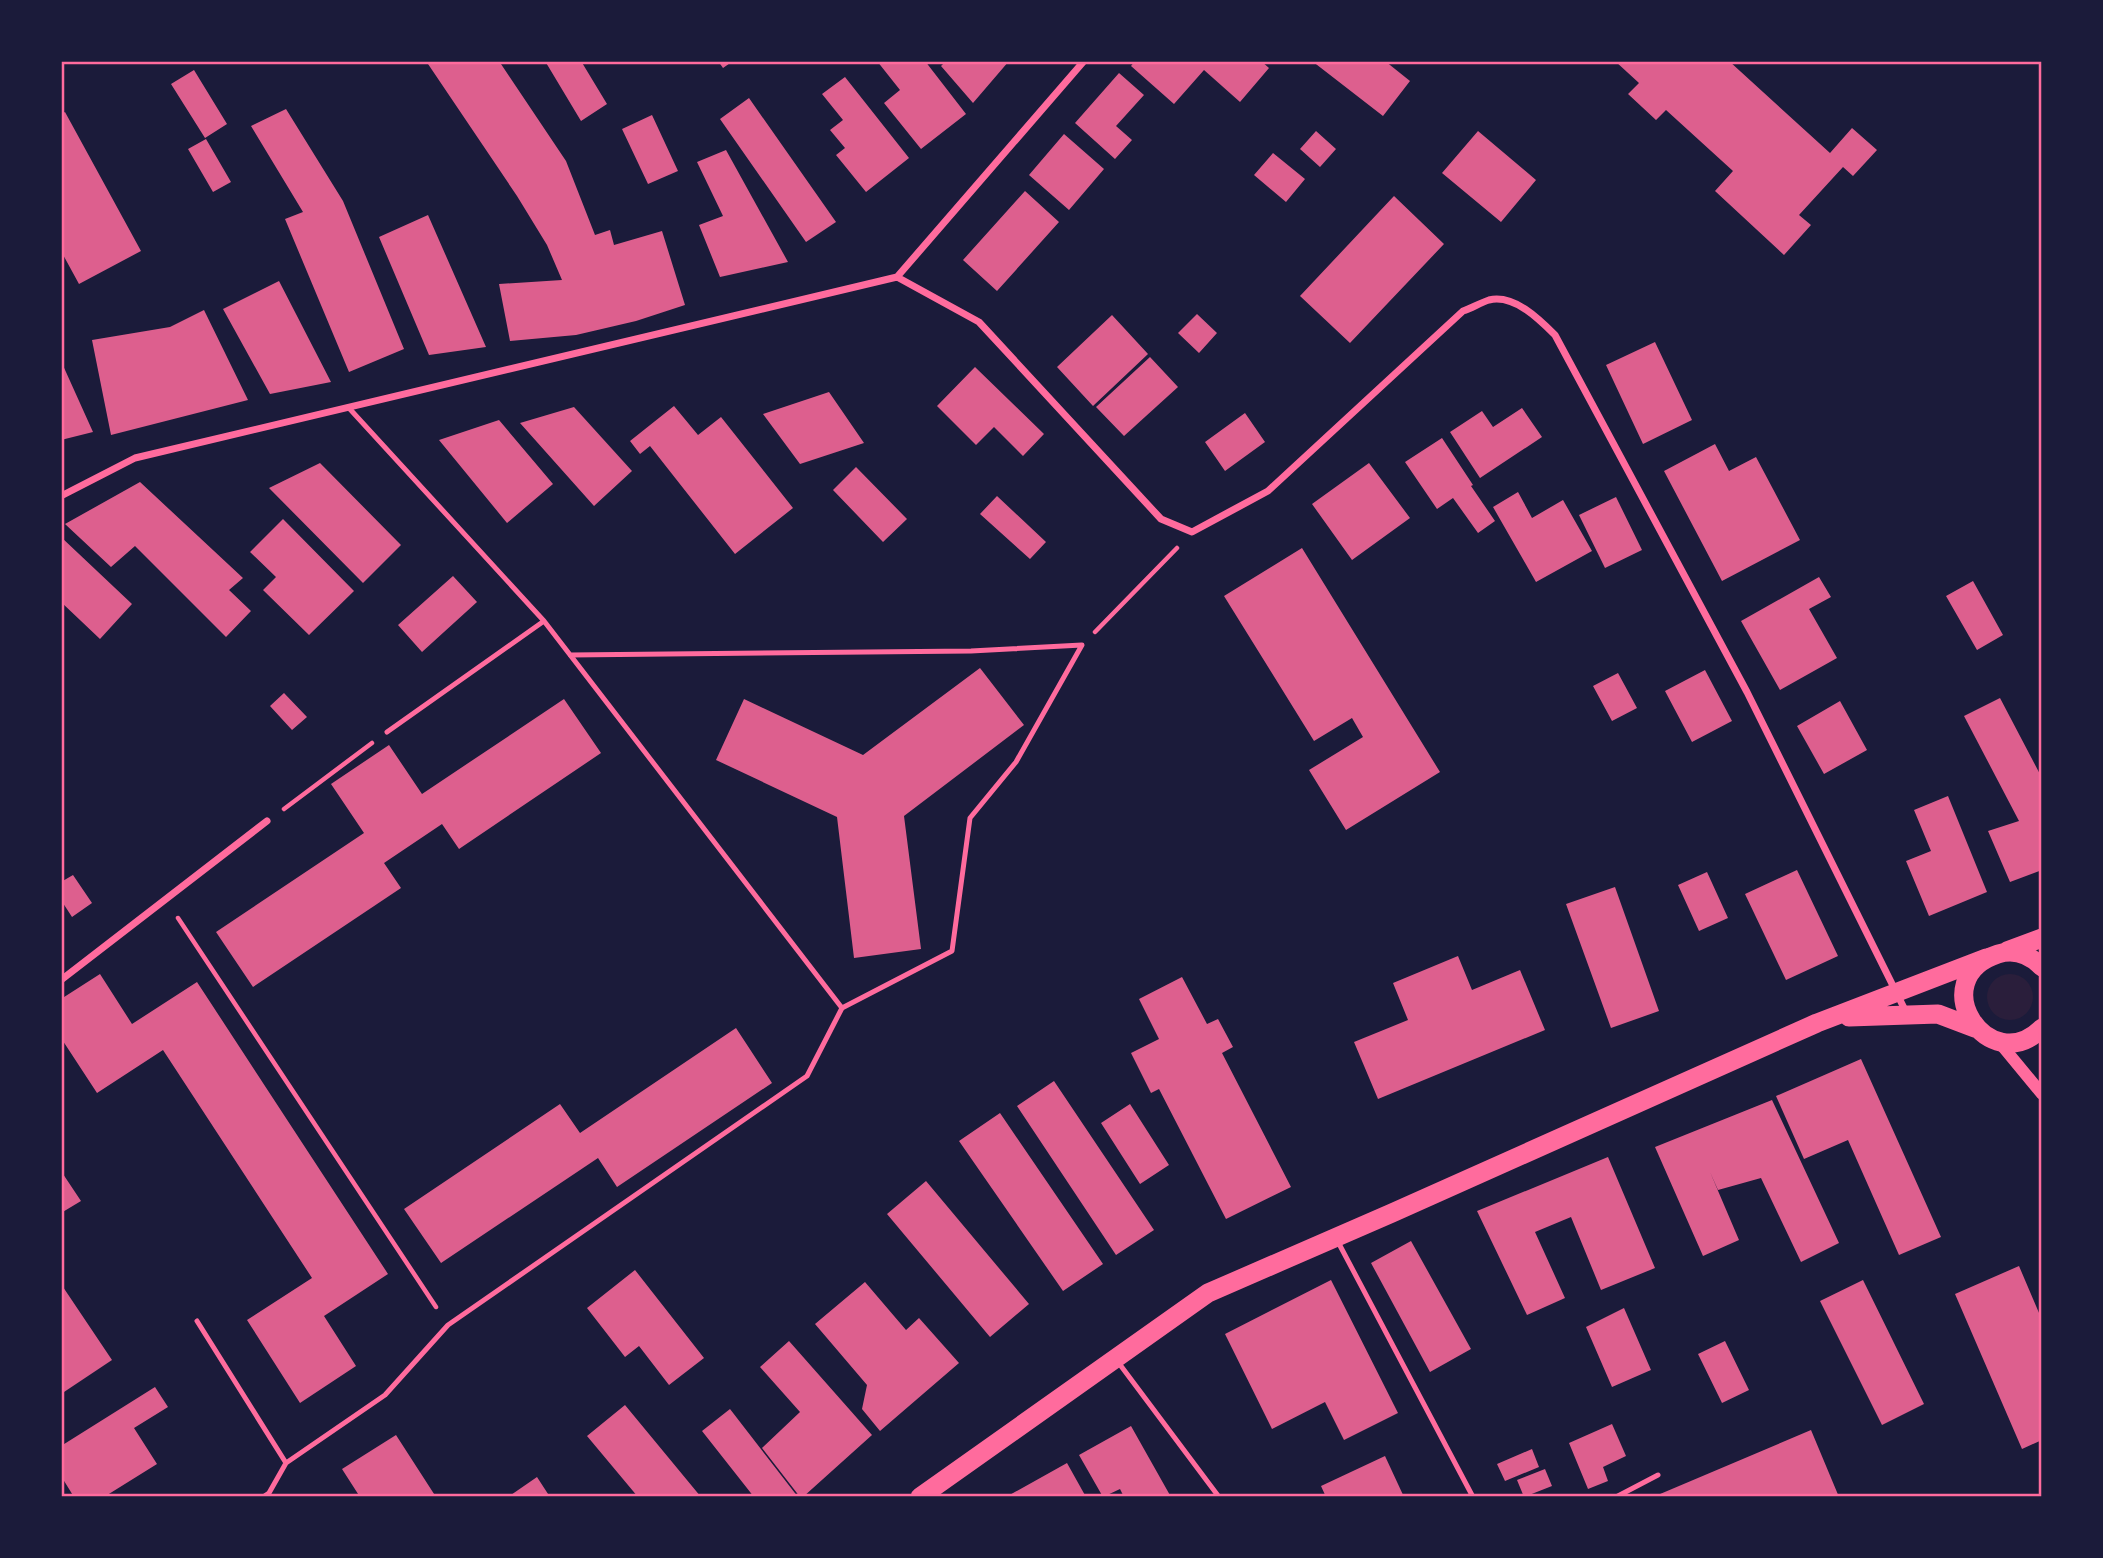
<svg xmlns="http://www.w3.org/2000/svg" width="2103" height="1558" viewBox="0 0 2103 1558" font-family="'Fira Sans Condensed',sans-serif">
<style>
.green{fill:#2a1e3b}
.building{fill:#dd5f8e}
.lines{fill:none;stroke-linecap:round;stroke-linejoin:round}
.path{stroke:#ff6b9d;stroke-width:4.5}
.service{stroke:#ff6b9d;stroke-width:5}
.minor{stroke:#ff6b9d;stroke-width:7}
.tertiary{stroke:#ff6b9d;stroke-width:12}
.trunk{stroke:#ff6b9d;stroke-width:19}
.neatline{fill:none;stroke:#ff6b9d;stroke-width:2.5}
</style>
<rect width="100%" height="100%" fill="#1b1b3a"/>
<!-- green -->
<path class="green" d="M1987 997a23 23 0 1 1 46 0a23 23 0 1 1-46 0Z"/>
<!-- building -->
<path class="building" d="M426,61H499L566,161L595,235L610,230L614,245L662,231L685,305L636,321L576,335L510,341L499,284L562,280L547,245L517,196Z
M545,61H581L607,104L581,121Z
M718,61H733L723,68Z
M877,61H925L966,114L921,149L884,103L900,90Z
M946,61H1009L973,103L941,66Z
M1135,61H1261L1269,68L1240,102L1204,70L1174,104L1131,66Z
M1312,61H1385L1410,81L1383,116Z
M1615,61H1729L1830,153L1852,128L1877,150L1853,176L1843,167L1799,215L1811,225L1784,255L1715,191L1733,171L1666,110L1656,120L1628,94L1639,83Z
M194,70L227,124L205,138L171,84Z
M1119,73L1144,95L1116,126L1132,140L1115,159L1075,123Z
M845,77L909,158L866,192L836,155L845,148L830,130L843,120L822,94Z
M749,98L836,222L806,242L720,119Z
M286,109L343,201L404,349L349,372L285,219L303,212L251,126Z
M65,112L141,251L79,284L61,251V114Z
M652,115L678,171L648,184L622,129Z
M1316,131L1336,149L1320,167L1300,149Z
M1478,131L1536,180L1501,222L1442,173Z
M1064,134L1104,169L1069,210L1029,175Z
M206,139L231,182L213,192L188,149Z
M726,150L788,262L720,277L699,225L723,216L697,162Z
M1273,153L1305,179L1286,202L1254,175Z
M1025,191L1059,222L997,291L963,260Z
M1394,196L1444,244L1350,343L1300,296Z
M428,215L486,347L429,355L379,237Z
M279,281L331,382L270,394L223,309Z
M204,310L248,400L111,435L92,340L170,327Z
M1197,314L1217,333L1199,353L1178,333Z
M1112,315L1148,354L1093,406L1057,367Z
M1655,342L1692,420L1643,444L1606,365Z
M1150,357L1178,387L1124,436L1096,407Z
M61,361L93,432L61,440Z
M975,367L1044,434L1023,456L994,427L976,445L937,406Z
M829,392L864,443L800,464L763,414Z
M674,406L698,435L721,417L793,508L735,554L650,446L640,454L630,441Z
M574,407L632,471L594,506L520,423Z
M1522,408L1542,437L1480,478L1450,432L1482,411L1493,427Z
M1245,413L1265,442L1225,471L1205,442Z
M499,420L553,484L507,523L439,440Z
M1442,438L1473,485L1471,486L1495,521L1478,533L1453,498L1437,509L1405,462Z
M1715,444L1729,471L1756,457L1800,540L1722,581L1664,471Z
M320,463L401,545L363,583L269,488Z
M1369,463L1410,518L1352,560L1312,504Z
M856,467L907,519L883,542L833,490Z
M140,482L243,578L229,590L251,611L226,637L135,546L111,567L65,524Z
M1518,492L1532,518L1563,500L1592,551L1536,582L1493,507Z
M997,496L1046,542L1030,559L980,514Z
M1616,497L1642,550L1605,568L1579,515Z
M283,519L354,591L309,635L263,590L276,577L250,552Z
M61,537L132,604L100,639L61,602Z
M1302,548L1440,772L1346,830L1309,770L1363,737L1352,718L1314,741L1224,596Z
M453,576L477,602L422,652L398,625Z
M1819,577L1831,597L1809,609L1837,658L1780,690L1741,621Z
M1973,581L2003,635L1977,650L1946,596Z
M980,668L1024,725L904,816L921,949L854,958L837,817L716,760L744,699L863,755Z
M1705,670L1732,721L1692,742L1665,691Z
M1618,673L1637,708L1612,721L1593,686Z
M284,693L307,717L292,730L270,706Z
M2000,698L2042,778V870L2010,882L1988,831L2019,821L1964,716Z
M564,699L601,753L459,849L442,824L384,863L401,888L253,987L216,932L364,833L331,784L389,745L422,794Z
M1840,701L1867,750L1824,774L1797,726Z
M1948,796L1987,892L1929,916L1906,861L1931,851L1914,810Z
M1797,870L1838,956L1786,980L1745,894Z
M1707,872L1728,918L1699,931L1678,885Z
M73,875L92,903L72,917L61,900V882Z
M1615,887L1659,1011L1611,1028L1566,904Z
M1458,956L1472,990L1520,970L1545,1030L1378,1099L1354,1042L1408,1020L1393,983Z
M100,974L132,1024L197,982L388,1274L324,1316L356,1366L300,1403L247,1320L312,1278L163,1050L97,1093L61,1038V999Z
M1182,977L1207,1024L1218,1019L1233,1047L1222,1053L1291,1187L1226,1219L1159,1089L1151,1093L1131,1053L1159,1039L1139,999Z
M736,1028L772,1083L617,1187L598,1158L441,1263L404,1209L560,1104L580,1133Z
M1861,1059L1941,1237L1899,1255L1848,1140L1804,1159L1776,1096Z
M1054,1081L1154,1230L1116,1255L1017,1106Z
M1772,1100L1839,1243L1801,1262L1761,1178L1718,1190L1710,1172L1739,1240L1703,1256L1655,1147Z
M1130,1104L1169,1165L1140,1184L1101,1123Z
M1000,1113L1103,1264L1063,1291L959,1141Z
M1608,1157L1655,1268L1601,1290L1571,1217L1535,1232L1565,1298L1527,1315L1477,1211Z
M61,1171L81,1201L61,1213Z
M926,1181L1029,1304L990,1337L887,1214Z
M1411,1241L1471,1349L1430,1372L1371,1263Z
M2019,1266L2042,1320V1440L2022,1449L1955,1294Z
M635,1270L704,1358L669,1385L639,1346L625,1357L587,1308Z
M1331,1280L1398,1413L1344,1440L1325,1402L1272,1429L1225,1334Z
M1863,1280L1924,1404L1882,1425L1820,1301Z
M865,1282L906,1330L919,1318L959,1363L880,1431L862,1409L867,1385L815,1324Z
M61,1284L112,1360L61,1394Z
M1624,1308L1651,1370L1612,1387L1586,1327Z
M789,1341L872,1435L803,1497H800L762,1448L800,1412L760,1367Z
M1725,1341L1749,1390L1722,1403L1698,1354Z
M155,1387L168,1407L134,1428L157,1464L104,1497H74L61,1476V1446Z
M625,1405L701,1497H638L587,1436Z
M730,1409L798,1497H754L702,1431Z
M1612,1424L1626,1456L1603,1467L1608,1481L1588,1489L1569,1443Z
M1131,1426L1171,1497H1124L1120,1489L1103,1497L1079,1455Z
M1811,1430L1839,1497H1653Z
M396,1435L436,1497H360L342,1469Z
M1532,1449L1539,1467L1505,1481L1497,1464Z
M1385,1456L1404,1497H1326L1321,1486Z
M1067,1463L1086,1497H1006Z
M1545,1469L1552,1486L1524,1497L1517,1480Z
M537,1477L550,1497H508Z"/>
<g class="lines">
<!-- path -->
<path class="path" d="M1095,632L1177,548
M284,809L372,743
M178,918L436,1307"/>
<!-- service -->
<path class="service" d="M570,655L971,651L1082,645L1016,762L970,818L952,951L842,1008
M387,732L544,621
M1337,1240L1473,1497
M197,1321L286,1463
M1118,1362L1219,1497
M263,1497L269,1493L286,1463L385,1395L448,1325L807,1076L842,1008L544,621L348,407
M1616,1497L1658,1475"/>
<!-- minor -->
<path class="minor" d="M897,277L979,322L1161,519L1192,532L1268,491L1463,311C1472,308 1480,303 1489,300C1514,294 1539,319 1555,335L1747,692L1906,1012
M61,496L135,458L897,277L1084,61
M61,980L267,821"/>
<!-- tertiary -->
<path class="tertiary" d="M1999,1042L2042,1094"/>
<!-- trunk -->
<path class="trunk" d="M2007,951L2042,938
M2042,967C2030,955 2014,949 1998,954C1922,979 1989,1081 2042,1028
M1849,1017L1938,1014L1975,1028
M920,1497L1208,1293L1392,1213L1817,1023L1986,958"/>
</g>
<!-- border -->
<rect width="2103" height="1558" fill="none" stroke="#1b1b3a" stroke-width="126"/>
<rect x="63" y="63" width="1977" height="1432" class="neatline"/>
</svg>
